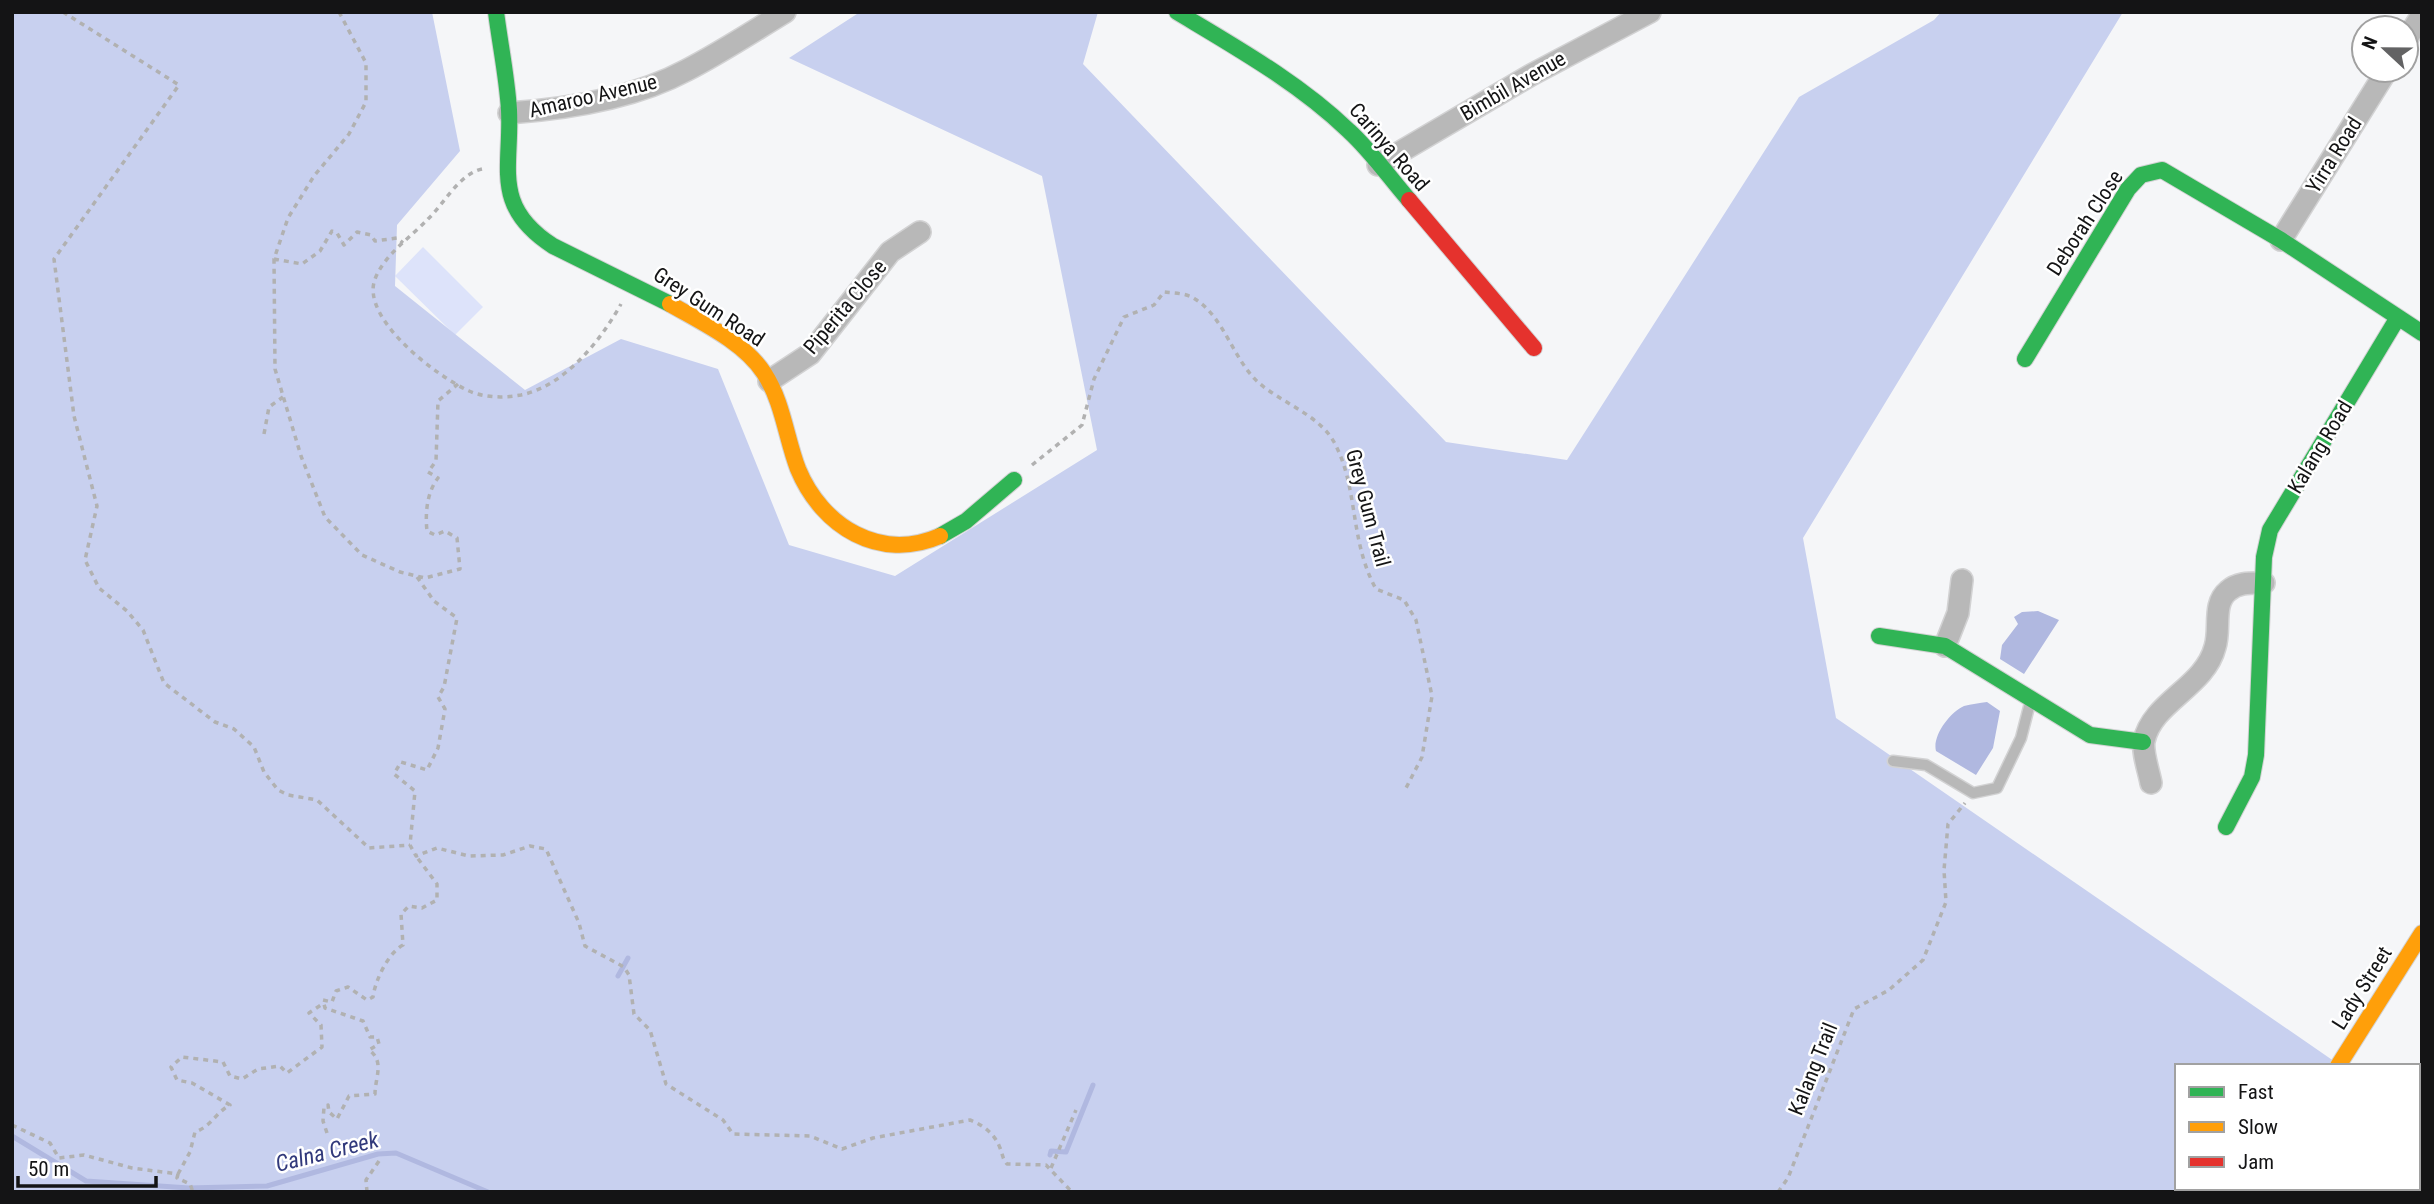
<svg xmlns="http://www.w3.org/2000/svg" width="2434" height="1204" viewBox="0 0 2434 1204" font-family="'Roboto Condensed',sans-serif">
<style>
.green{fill:#dde3fa}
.forest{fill:#c8d0ef}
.water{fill:#b0b8e0}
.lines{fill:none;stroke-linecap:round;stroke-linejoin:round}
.stream{stroke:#b0b8e0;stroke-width:5}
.lane-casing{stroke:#d2d2d3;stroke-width:13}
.street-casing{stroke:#d2d2d3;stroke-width:24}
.fast-casing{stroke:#d2d2d3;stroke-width:18}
.slow-casing{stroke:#d2d2d3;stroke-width:18}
.jam-casing{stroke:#d2d2d3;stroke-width:18}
.path{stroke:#b1b1b1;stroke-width:3.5;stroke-dasharray:5 5;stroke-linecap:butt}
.lane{stroke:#b8b8b8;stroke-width:10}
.street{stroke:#b8b8b8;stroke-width:21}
.fast{stroke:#30b455;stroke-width:16}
.slow{stroke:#ff9f0a;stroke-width:16}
.jam{stroke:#e5322d;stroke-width:16}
.labels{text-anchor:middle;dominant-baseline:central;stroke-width:5;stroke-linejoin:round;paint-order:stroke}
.street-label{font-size:21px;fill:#141415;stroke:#fff}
.water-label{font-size:23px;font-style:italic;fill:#31397b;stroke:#fff}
</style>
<rect width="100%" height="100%" fill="#f5f6f8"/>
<!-- green -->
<path class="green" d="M423,247L483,307L455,335L395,276Z"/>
<!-- forest -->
<path class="forest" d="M12,12H432L460,151L397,225L395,286L525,390L621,339L718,369L789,545L895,576L1097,450L1042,176L789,58L860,12H1098L1083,64L1446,442L1567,460L1799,97L1934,20L1941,12H2123L1803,538L1836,718L2341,1066H2177V1188H2418V1119L2422,1121V1192H12Z"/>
<!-- water -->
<path class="water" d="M2038,611L2059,620L2024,674L2000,659L2002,645L2018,624L2014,617L2022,612Z
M1987,702L2000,711L1993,748L1976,775L1936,751C1932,736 1950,712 1964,706C1971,704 1980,703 1987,702Z"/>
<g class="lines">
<!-- stream -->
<path class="stream" d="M618,976L628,958
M12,1136L86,1181L189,1188L267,1186L378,1154L396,1153L488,1192
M1050,1155L1051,1151L1066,1152L1093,1085"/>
<!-- lane casing -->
<g class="lane-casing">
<path id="lane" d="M1893,761L1926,765L1973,793L1997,788L2021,738L2030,703"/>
</g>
<!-- street casing -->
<g class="street-casing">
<path id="street" d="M2406,40L2422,15
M509,113C567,109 635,98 687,70C720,53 752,32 785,12
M1378,165L1531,75L1650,12
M2281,240L2387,70
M769,381L810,354L890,252L920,232
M1945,646L1958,613L1962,580
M2151,783C2149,772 2142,752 2144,741C2152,702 2205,687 2215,647C2221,629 2212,604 2228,591C2238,582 2251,583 2264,583"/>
</g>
<!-- fast casing -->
<g class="fast-casing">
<path id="fast" d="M496,12C500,44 507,77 509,110C512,167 491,206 553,246L670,304
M1177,12C1237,48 1299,83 1349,131C1371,151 1389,177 1409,200
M2025,359L2128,189L2141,175L2162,170L2281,240L2422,333
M940,536L966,521L1014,480
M1879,636L1945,646L2090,735L2143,742
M2226,827L2252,777L2256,755L2264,557L2270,530L2397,319"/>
</g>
<!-- slow casing -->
<g class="slow-casing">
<path id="slow" d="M670,304C701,322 744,342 764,373C783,402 786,438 798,469C822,527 880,562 940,536
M2338,1066L2422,933"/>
</g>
<!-- jam casing -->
<g class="jam-casing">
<path id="jam" d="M1409,200L1534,348"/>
</g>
<!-- path -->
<path class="path" d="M63,12L179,85L54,259L74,416L97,506L85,560L99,588L127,611L143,630L164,683L215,722L234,729L254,747L264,772L278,790L288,795L317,800L369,848L410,845
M339,12L366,63V102L349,134L314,176L288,218L274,259L275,369L301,456L325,517L362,555L400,572L425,578L460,569L457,538L445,531L435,535L427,531C425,513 427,492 438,478L428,472L436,461L438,401L458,384
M482,169C459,174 444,204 428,219C411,237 384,255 375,279C360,319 438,377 469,391C485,398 504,398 521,395C565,386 601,340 621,304
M274,259L302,264L320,251L332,231L337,233L344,245L357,232L371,235L375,241L397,238L403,243
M264,434L269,407L283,397
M1032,465L1082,425L1094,379L1124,317L1154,305L1164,292C1173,293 1187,293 1195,299C1225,318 1233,360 1259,383C1282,403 1319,415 1334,442C1359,488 1349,540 1376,589L1404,600L1416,620L1432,696L1422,757L1406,788
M417,577L434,601L457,618L444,687L438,697L445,709L438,748L427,770L401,762L394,774L415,791L410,845L416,856L437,848L469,856L503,855L530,846L546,849L579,923L585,946L624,967L629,975L634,1014L650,1030L666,1084L723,1120L733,1134L810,1136L842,1149L873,1138L970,1120C983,1125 995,1134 1000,1148C1003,1155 1002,1158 1007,1164L1046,1165L1072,1192
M12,1125L50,1143L59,1158L84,1155L132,1168L178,1174
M327,1133L323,1121L324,1107L328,1105L329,1112L337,1119L349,1096L375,1094C375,1078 385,1061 369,1050L379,1044L377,1037H370L363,1021L325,1008L323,1000L332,1002L336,991L348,987L367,1000L373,997C375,981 388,953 403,945L401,914L409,906L422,908L437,900V884L416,856
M1051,1168L1076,1110
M178,1174L190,1152L195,1132C212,1126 215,1113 230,1105L192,1083L177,1080L171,1067L182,1057L223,1062L230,1076L242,1079L258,1069L280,1066L287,1073L322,1047L321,1025L309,1013L324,1003
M178,1174L177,1178L190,1184L193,1192
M367,1192L366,1180L379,1161
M1778,1192L1788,1178L1854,1009L1889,990L1923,960L1946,902L1944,870L1948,824L1965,803"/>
<!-- lane -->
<use href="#lane" class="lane"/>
<!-- street -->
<use href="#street" class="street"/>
<!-- fast -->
<use href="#fast" class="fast"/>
<!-- slow -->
<use href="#slow" class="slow"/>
<!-- jam -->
<use href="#jam" class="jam"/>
</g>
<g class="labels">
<!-- street labels -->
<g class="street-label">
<text transform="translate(1513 86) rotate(-30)">Bimbil Avenue</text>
<text transform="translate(593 96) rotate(-13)">Amaroo Avenue</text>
<text transform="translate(1389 147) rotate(49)">Carinya Road</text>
<text transform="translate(2334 155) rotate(-58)">Yirra Road</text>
<text transform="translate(2085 223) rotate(-57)">Deborah Close</text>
<text transform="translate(709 307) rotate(33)">Grey Gum Road</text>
<text transform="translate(845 307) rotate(-50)">Piperita Close</text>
<text transform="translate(2320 447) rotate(-59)">Kalang Road</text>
<text transform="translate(1368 508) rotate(75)">Grey Gum Trail</text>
<text transform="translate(2362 988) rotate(-58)">Lady Street</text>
<text transform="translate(1813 1069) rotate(-68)">Kalang Trail</text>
</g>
<!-- water labels -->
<g class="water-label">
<text transform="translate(327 1152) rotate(-14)">Calna Creek</text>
</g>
</g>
<!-- border -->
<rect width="2434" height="1204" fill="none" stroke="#141415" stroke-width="28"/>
<!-- legend -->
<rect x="2175" y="1064" width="245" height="126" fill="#ffffff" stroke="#a1a1a1" stroke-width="2"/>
<rect x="2189" y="1087" width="35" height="10" fill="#30b455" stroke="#a1a1a1" stroke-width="2"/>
<text x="2238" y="1099" font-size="21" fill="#141415">Fast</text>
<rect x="2189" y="1122" width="35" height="10" fill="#ff9f0a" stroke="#a1a1a1" stroke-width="2"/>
<text x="2238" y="1134" font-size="21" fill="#141415">Slow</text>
<rect x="2189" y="1157" width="35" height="10" fill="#e5322d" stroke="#a1a1a1" stroke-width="2"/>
<text x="2238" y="1169" font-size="21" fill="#141415">Jam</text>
<!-- north arrow -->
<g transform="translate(2385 49) rotate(292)"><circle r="33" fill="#ffffff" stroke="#a1a1a1" stroke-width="2"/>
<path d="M0-5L12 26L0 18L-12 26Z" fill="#636364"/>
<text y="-10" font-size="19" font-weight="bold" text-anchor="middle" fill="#141415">N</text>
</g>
<!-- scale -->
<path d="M18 1176v10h138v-10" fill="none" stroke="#141415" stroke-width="3.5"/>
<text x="28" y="1176" font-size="21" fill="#141415" stroke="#ffffff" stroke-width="5" paint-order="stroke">50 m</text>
</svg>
